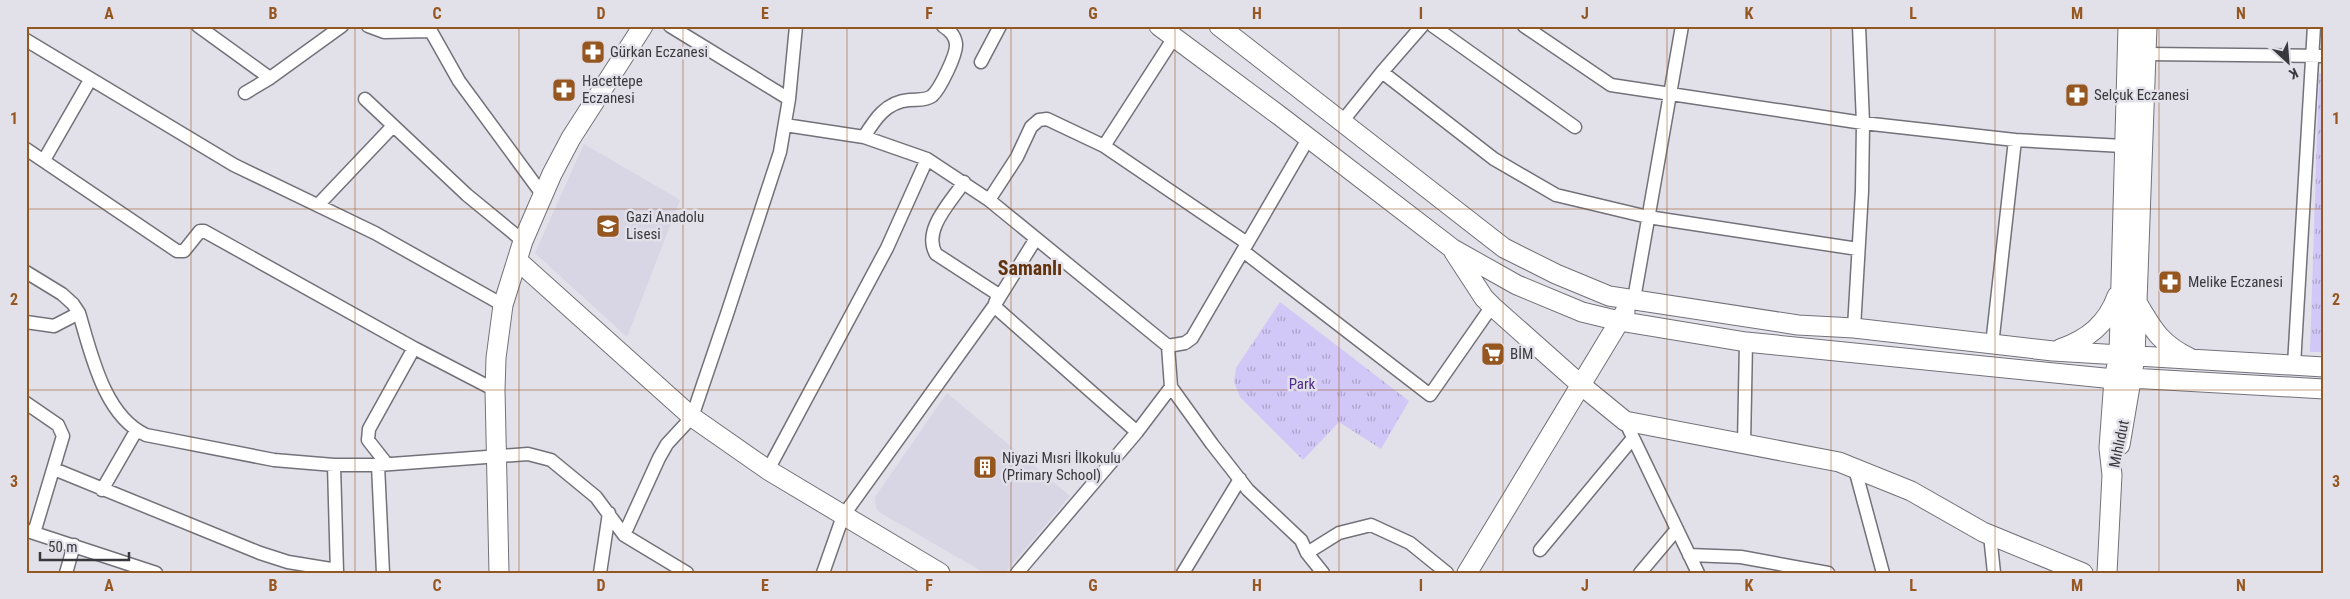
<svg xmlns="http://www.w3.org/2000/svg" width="2350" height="599" viewBox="0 0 2350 599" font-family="'Roboto Condensed',sans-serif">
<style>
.built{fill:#d8d5e5}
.park{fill:url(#park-tufts)}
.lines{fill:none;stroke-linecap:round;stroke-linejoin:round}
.street-casing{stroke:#737179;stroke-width:15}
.secondary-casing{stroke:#737179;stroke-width:21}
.street{stroke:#fff;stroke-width:12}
.secondary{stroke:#fff;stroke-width:19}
.grid{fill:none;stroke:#965620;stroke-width:1;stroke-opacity:0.55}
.labels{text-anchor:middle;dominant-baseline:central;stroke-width:5;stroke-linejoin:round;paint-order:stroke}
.poi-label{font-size:15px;fill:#39383c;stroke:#e2e0e9;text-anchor:start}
.park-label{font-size:15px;fill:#4e2c8d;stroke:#e2e0e9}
.street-label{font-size:15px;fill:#39383c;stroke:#e2e0e9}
.district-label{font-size:20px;font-weight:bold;fill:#60330e;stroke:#e2e0e9}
.neatline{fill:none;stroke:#965620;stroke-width:2}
.grid-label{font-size:16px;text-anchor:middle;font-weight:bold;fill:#965620}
</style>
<defs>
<pattern id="park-tufts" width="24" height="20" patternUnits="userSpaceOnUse" patternTransform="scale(1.25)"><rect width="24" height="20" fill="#d2c8f8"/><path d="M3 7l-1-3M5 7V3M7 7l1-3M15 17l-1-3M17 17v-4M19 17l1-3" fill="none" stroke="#aba3ca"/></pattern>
</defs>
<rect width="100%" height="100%" fill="#e2e0e9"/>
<!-- built -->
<path class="built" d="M584,144L680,200L627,337L535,253Z
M947,393L1070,496L1005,573H985L879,512L876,508L875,497Z"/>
<!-- park -->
<path class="park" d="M2319,73H2324V352H2310Z
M1280,302L1409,401L1381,449L1339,422L1303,460L1240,397L1234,382L1236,368Z"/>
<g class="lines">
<!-- street casing -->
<g class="street-casing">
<path id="street" d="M198,26L270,78
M368,26L384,32L430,31
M428,26L459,81L542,194
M670,26L789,99
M1433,26L1575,127
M1524,26L1611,85L1863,123L2015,140L2123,146
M26,40L234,165L375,233L503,305
M2146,54L2324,56
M981,62L1000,26
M1382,72L1422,26
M245,93L270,78L342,26
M365,99L467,195L523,241
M1341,123L1382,72L1494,159L1556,195L1648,217L1858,249
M785,125L864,137L927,159L989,200L1168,346L1171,387L1212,444L1248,490L1301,540L1307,553L1323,573
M864,137C875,119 886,102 909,100C917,99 925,101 932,96C940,89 957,54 956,44C955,35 950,31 943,26
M1104,146L1175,36
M26,149L177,251H184L200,231H204L414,348L495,390
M44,160L90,80
M964,182C951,202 922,230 936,254L999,295
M989,200L1017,157L1031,127L1039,120L1047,119L1104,146L1247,243
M318,205L393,126
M1243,251L1430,395L1492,306
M26,272L62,294L73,304L79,313C91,353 104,416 146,435L274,460L334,465H378L528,454L551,460L596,497L624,535L687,573
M997,298L994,306L1137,432
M1634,299L1682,26
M26,322L54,326L79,313
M1854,328L1862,191L1863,123L1859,26
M1992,345L2015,140
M1168,346L1185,343L1192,338L1308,139
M2294,365L2314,26
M26,403L58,425L63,436L34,533
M1625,421L1698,573
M1744,444L1746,342
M386,463L368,440L369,429L414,348
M334,465L337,573
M378,465L383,573
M54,469L260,553L288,562L337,570
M1855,469L1883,573
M768,470L887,248L927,159
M102,490L136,431
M28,531L156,573
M624,535L659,458L667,444L692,417L727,314L780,152L789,99L796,26
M1990,535L1994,573
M1540,550L1633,438
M1307,553L1339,533L1371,525L1410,543L1447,573
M1689,555L1741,557L1828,573
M66,573L74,545
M600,573L609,513
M823,573L843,516L994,306L1035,240
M1017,573L1137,432L1171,387
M1183,573L1240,479
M1640,573L1677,529"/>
</g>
<!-- secondary casing -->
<g class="secondary-casing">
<path id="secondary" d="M1159,26L1280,116L1453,249L1517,285L1582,312L1619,321L1746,342L2114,379L2130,378L2324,389
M1219,26L1504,248L1556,274L1609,296L1798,325L1854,328L2053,351L2324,367
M1454,252L1484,298L1492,306L1581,385L1625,421L1839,462L1911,491L1983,532L2083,573
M517,260L692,417L768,470L940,573
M2138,304C2153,330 2162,345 2190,358
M2060,349C2088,339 2107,324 2117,296
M2120,445L2135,357L2147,26
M499,573L495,390L496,358L503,305L523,241L552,174L571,138L643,26
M1467,573L1625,312
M2107,573L2112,475L2109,448L2114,379L2119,355L2128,26"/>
</g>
<!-- street -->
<use href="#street" class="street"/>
<!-- secondary -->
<use href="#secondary" class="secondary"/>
</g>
<!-- grid -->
<path class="grid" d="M191,26V573M355,26V573M519,26V573M683,26V573M847,26V573M1011,26V573M1175,26V573M1339,26V573M1503,26V573M1667,26V573M1831,26V573M1995,26V573M2159,26V573M26,209H2324M26,390H2324"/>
<!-- icons -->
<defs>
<g id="pharmacy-square" transform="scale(1.25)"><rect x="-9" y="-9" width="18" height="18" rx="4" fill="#965620" stroke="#e2e0e9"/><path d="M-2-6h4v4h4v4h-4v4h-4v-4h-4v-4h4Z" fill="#fff"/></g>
<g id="school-square" transform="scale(1.25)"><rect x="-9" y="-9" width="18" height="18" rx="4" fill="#965620" stroke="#e2e0e9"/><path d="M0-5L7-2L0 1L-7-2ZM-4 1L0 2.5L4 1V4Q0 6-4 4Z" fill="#fff"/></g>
<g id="supermarket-square" transform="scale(1.25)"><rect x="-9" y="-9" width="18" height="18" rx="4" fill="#965620" stroke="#e2e0e9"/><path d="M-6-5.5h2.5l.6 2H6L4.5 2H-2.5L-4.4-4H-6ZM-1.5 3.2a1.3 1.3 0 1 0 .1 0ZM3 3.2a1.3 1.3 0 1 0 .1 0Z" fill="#fff"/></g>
<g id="building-square" transform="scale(1.25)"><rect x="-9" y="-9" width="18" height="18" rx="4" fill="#965620" stroke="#e2e0e9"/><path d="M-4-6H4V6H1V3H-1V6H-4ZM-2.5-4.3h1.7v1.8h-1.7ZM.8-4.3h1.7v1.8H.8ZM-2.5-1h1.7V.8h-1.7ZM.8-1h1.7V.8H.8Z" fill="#fff"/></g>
</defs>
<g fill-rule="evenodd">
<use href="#pharmacy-square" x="593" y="52"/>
<use href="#pharmacy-square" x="564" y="90"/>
<use href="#pharmacy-square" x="2077" y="95"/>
<use href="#school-square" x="608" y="226"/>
<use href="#pharmacy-square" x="2170" y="282"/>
<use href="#supermarket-square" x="1493" y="354"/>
<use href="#building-square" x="985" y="467"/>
</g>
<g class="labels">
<!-- poi labels -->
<g class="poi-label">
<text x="610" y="52">Gürkan Eczanesi</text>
<text x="582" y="81">Hacettepe<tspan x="582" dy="17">Eczanesi</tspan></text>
<text x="2094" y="95">Selçuk Eczanesi</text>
<text x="626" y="217">Gazi Anadolu<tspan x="626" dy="17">Lisesi</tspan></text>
<text x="2188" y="282">Melike Eczanesi</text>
<text x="1510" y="354">BİM</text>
<text x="1002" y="458">Niyazi Mısri İlkokulu<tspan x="1002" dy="17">(Primary School)</tspan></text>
</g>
<!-- park labels -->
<g class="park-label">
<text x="1302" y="384">Park</text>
</g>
<!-- street labels -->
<g class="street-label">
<text transform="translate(2119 444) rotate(-78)">Mıhlıdut</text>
</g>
<!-- district labels -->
<g class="district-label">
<text x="1030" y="268">Samanlı</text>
</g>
</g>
<!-- border -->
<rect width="2350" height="599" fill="none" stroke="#e2e0e9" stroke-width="55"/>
<!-- north arrow -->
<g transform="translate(2288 62) rotate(154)" stroke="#e2e0e9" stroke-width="4" paint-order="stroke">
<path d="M0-4L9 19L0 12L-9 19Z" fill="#39383c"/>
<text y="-8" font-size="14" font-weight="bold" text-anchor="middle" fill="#39383c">K</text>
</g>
<!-- scale -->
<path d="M40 552v8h89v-8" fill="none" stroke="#39383c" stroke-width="2.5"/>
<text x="48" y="552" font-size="15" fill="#39383c" stroke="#e2e0e9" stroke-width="4" paint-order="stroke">50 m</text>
<rect x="28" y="28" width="2294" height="544" class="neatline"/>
<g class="grid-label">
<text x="109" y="19">A</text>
<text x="273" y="19">B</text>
<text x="437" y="19">C</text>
<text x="601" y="19">D</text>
<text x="765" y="19">E</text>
<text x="929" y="19">F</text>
<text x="1093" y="19">G</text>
<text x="1257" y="19">H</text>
<text x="1421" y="19">I</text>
<text x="1585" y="19">J</text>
<text x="1749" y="19">K</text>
<text x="1913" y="19">L</text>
<text x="2077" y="19">M</text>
<text x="2241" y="19">N</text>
<text x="14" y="124">1</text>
<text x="2336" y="124">1</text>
<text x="14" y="305">2</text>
<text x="2336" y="305">2</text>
<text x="14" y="487">3</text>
<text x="2336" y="487">3</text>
<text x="109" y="591">A</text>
<text x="273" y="591">B</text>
<text x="437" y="591">C</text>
<text x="601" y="591">D</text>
<text x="765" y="591">E</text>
<text x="929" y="591">F</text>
<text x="1093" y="591">G</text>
<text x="1257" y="591">H</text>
<text x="1421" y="591">I</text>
<text x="1585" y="591">J</text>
<text x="1749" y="591">K</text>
<text x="1913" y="591">L</text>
<text x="2077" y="591">M</text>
<text x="2241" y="591">N</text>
</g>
</svg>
